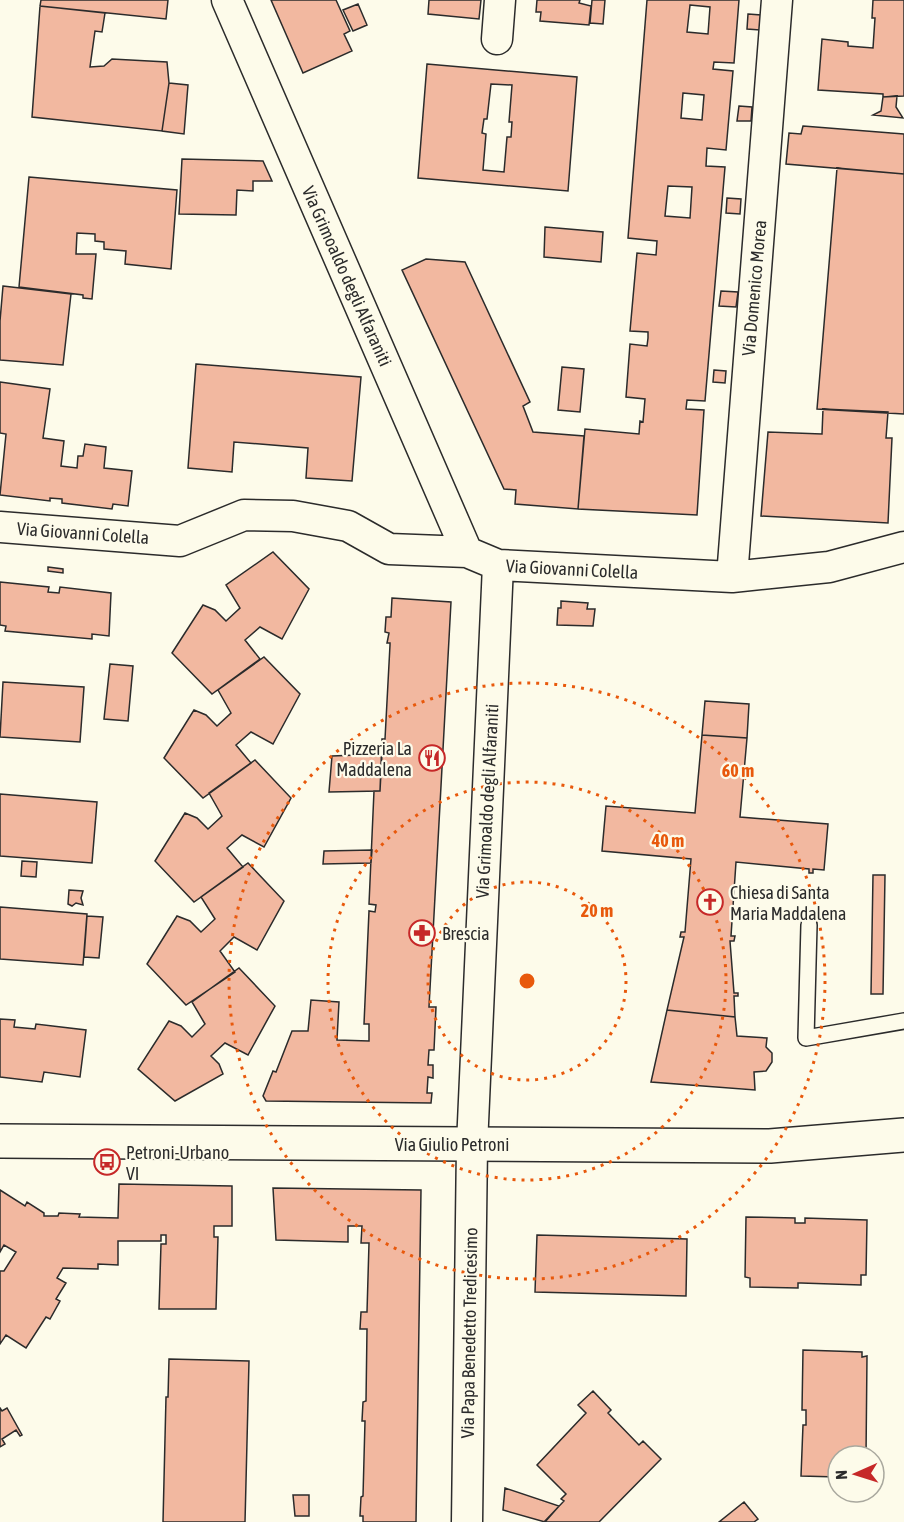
<svg xmlns="http://www.w3.org/2000/svg" width="904" height="1522" viewBox="0 0 904 1522" font-family="'Asap Condensed',sans-serif">
<style>
.building{fill:#f2b8a0;stroke:#2b2b2b;stroke-width:1.5;fill-rule:evenodd}
.lines{fill:none;stroke-linecap:round;stroke-linejoin:round}
.service-casing{stroke:#2b2b2b;stroke-width:18}
.minor-casing{stroke:#2b2b2b;stroke-width:33}
.tertiary-casing{stroke:#2b2b2b;stroke-width:36}
.service{stroke:#fdfbea;stroke-width:15}
.minor{stroke:#fdfbea;stroke-width:30}
.tertiary{stroke:#fdfbea;stroke-width:33}
.ring{fill:none;stroke:#e8590c;stroke-width:3;stroke-dasharray:3 6}
.labels{text-anchor:middle;dominant-baseline:central;stroke-width:4.5;stroke-linejoin:round;paint-order:stroke}
.street-label{font-size:18px;fill:#2b2b2b;stroke:#fdfbea}
.poi-label{font-size:18px;fill:#2b2b2b;stroke:#fdfbea;text-anchor:start}
.centre{fill:#e8590c;stroke:#fdfbea;stroke-width:3}
.ring-label{font-size:18px;text-anchor:middle;font-weight:bold;fill:#e8590c;stroke:#fdfbea;stroke-width:4.5;stroke-linejoin:round;paint-order:stroke}
</style>
<rect width="100%" height="100%" fill="#fdfbea"/>
<!-- building -->
<path class="building" d="M41,0H168L166,19L40,6Z
M271,0H336L350,31L344,34L352,51L303,73Z
M429,0H481L479,19L428,14Z
M537,0H580L579,3L591,6L589,25L540,21L541,12H536Z
M592,0H605L603,24L590,23Z
M647,0H739L734,63L714,62L713,69L733,71L726,150L707,148L706,166L725,167L705,401L687,400L686,409L704,410L697,515L578,509L585,429L639,434L640,421L643,422L645,399L626,397L630,344L647,346L648,338V332L630,331L637,253L656,255L657,241L628,238ZM690,5L710,7L708,34L687,32ZM683,93L704,95L702,120L681,118ZM668,186L692,187L690,218L665,216Z
M873,0H904V96L883,97V94L818,90L822,39L848,42V46L873,48L875,18H872Z
M358,4L367,25L353,31L343,10Z
M40,6L105,13L102,32L95,31L90,67L104,66L112,59L167,62L169,83L162,131L32,117Z
M748,14L761,15L760,30L747,29Z
M427,64L577,77L568,191L418,178ZM491,84L512,85L509,122H512L511,137H507L504,172L483,170L486,134L482,133L484,119H487Z
M169,83L188,85L184,134L162,131Z
M897,96L896,107L903,118L873,115L881,111L883,97Z
M739,106L752,107L751,121H737Z
M803,126L904,134V174L786,164L789,133L801,134Z
M182,159L263,161L272,181H253V191L237,190L236,215L179,214Z
M837,168L904,174V414L817,409Z
M29,177L177,190L171,269L125,264L126,251L104,249V242L95,241V234L77,233L76,254H96L92,299L83,298V295L19,287Z
M727,198L741,199L740,214L726,213Z
M545,227L603,232L601,262L544,257Z
M426,259L465,262L530,402L523,406L533,432L584,436L578,509L515,504L516,490L504,489L402,270Z
M3,286L71,294L63,365L0,360V321Z
M721,291L738,292L736,307L719,306Z
M196,364L361,377L352,481L306,478L308,448L234,442L232,472L188,468Z
M562,367L584,369L580,412L558,410Z
M714,370L726,371L725,383L713,382Z
M0,382L50,389L43,438L64,441L61,466L77,468L78,456H83L85,444L106,447L104,468L132,471L128,506L113,504L112,509L62,503V499L50,498V501L0,495L6,434L0,433Z
M823,409L888,412L886,438H892L888,523L761,516L768,432L822,434Z
M273,552L309,589L282,639L260,627L245,640L260,659L212,694L172,653L203,605L215,610L226,621L240,608L226,585Z
M48,567L63,569V573L48,571Z
M0,582L49,587L48,592L59,593L60,587L111,593L109,636L92,634V639L5,631L6,626L0,625Z
M392,598L451,602L429,1007H436L434,1050H429L428,1065H433V1078L428,1077L427,1093H432L431,1103L266,1101L263,1096L273,1071L276,1072L292,1031H308L311,1000L339,1002L337,1040L369,1041V1024H364L369,911L375,912L376,905L369,904L374,791H380L382,739H385L390,645V643H387L389,633L385,632L386,617H391Z
M561,601L588,603L587,609H595L593,626L557,625L558,608H561Z
M264,657L300,694L273,744L251,732L236,745L251,763L203,798L164,758L194,710L206,715L217,726L231,713L218,690Z
M110,664L133,666L128,721L104,719Z
M3,682L84,687L80,742L0,737Z
M705,701L749,704L747,738L702,735Z
M702,735L747,738L740,817L828,824L824,870L813,869V873H809V869L736,862L731,936H735L734,941H730L734,993H738V996H734L735,1017L667,1010L684,937H680L681,932H685L691,859L602,851L606,806L695,813Z
M382,754L380,791L329,792L332,756Z
M255,760L291,798L264,847L242,835L227,848L243,867L194,902L155,861L185,813L197,818L208,829L222,816L209,793Z
M0,794L97,802L92,863L0,856Z
M372,850L371,863L323,864L324,851Z
M22,861L37,862L36,877L21,876Z
M248,863L284,901L257,950L234,937L220,951L235,972L186,1005L147,964L177,916L190,921L201,932L215,919L201,897Z
M873,875H885L883,994H871Z
M69,890L83,891L81,898L83,905L76,903L72,906L68,904Z
M0,907L87,914L83,965L0,959Z
M87,916L103,917L99,958L84,957Z
M239,968L275,1006L248,1055L225,1043L211,1056L219,1064L223,1074L175,1101L138,1069L169,1021L181,1026L192,1037L205,1024L192,1002Z
M667,1010L735,1017L737,1036L767,1038L766,1047L772,1053V1062L766,1071L754,1072L755,1090L651,1082Z
M0,1019L15,1020L14,1027L35,1029L36,1024L86,1030L80,1077L44,1072L42,1082L0,1077Z
M119,1184L232,1186V1226H214V1237H218L216,1309H159L161,1244H166V1235H161V1241H118V1265L98,1264V1269L63,1268L57,1278L66,1283L56,1299L60,1301L50,1319L46,1317L26,1348L6,1335L0,1344V1271H4L16,1252L4,1245L0,1252V1190L25,1206L27,1202L44,1213V1216H58L59,1213L80,1214L79,1217L118,1218Z
M273,1188L421,1190L416,1522H363V1516H360L361,1497L363,1496L365,1421H362L363,1402L366,1401L367,1329H360L361,1312H367L369,1243H361L362,1226H348V1242L276,1240Z
M746,1217L795,1218V1223H805V1218L867,1220L866,1275H861V1285L801,1283H798V1288L750,1287V1278L745,1277Z
M537,1235L687,1239L686,1296L535,1292Z
M803,1350L862,1352V1357L867,1356L866,1456H838V1477L801,1476L803,1425H806V1410H802Z
M169,1359L249,1361L245,1522H163L166,1397H168Z
M593,1391L611,1410L608,1413L639,1445L643,1441L661,1459L599,1522H544L564,1501L561,1499L566,1494L537,1465L586,1413L578,1405Z
M0,1408L2,1411L7,1408L22,1435L20,1436L16,1430L2,1439L5,1444L0,1447Z
M505,1488L559,1506L545,1522L503,1510Z
M293,1495H309V1516H295Z
M744,1502L758,1519L754,1522H719Z"/>
<g class="lines">
<!-- service casing -->
<g class="service-casing">
<path id="service" d="M809,925L806,1038L904,1021"/>
</g>
<!-- minor casing -->
<g class="minor-casing">
<path id="minor" d="M227,0L467,552
M497,39L500,0
M0,527L180,541L244,515L293,516L348,526L389,549L467,552L498,565L732,577L829,567L904,547
M732,577L777,0
M467,1522L472,1145L498,565"/>
</g>
<!-- tertiary casing -->
<g class="tertiary-casing">
<path id="tertiary" d="M0,1141L770,1146L904,1135"/>
</g>
<!-- service -->
<use href="#service" class="service"/>
<!-- minor -->
<use href="#minor" class="minor"/>
<!-- tertiary -->
<use href="#tertiary" class="tertiary"/>
</g>
<!-- distance rings -->
<g class="ring">
<circle cx="527" cy="981" r="99"/>
<circle cx="527" cy="981" r="199"/>
<circle cx="527" cy="981" r="298"/>
</g>
<!-- icons -->
<defs>
<g id="restaurant-ring" transform="scale(1.35)"><circle r="9.5" fill="#fdfbea" stroke="#c62828" stroke-width="1.5"/><path d="M-5-6h1v4h1v-4h1v4h1v-4h1v5L-1.5 .5V6h-2V.5L-5-1ZM5-6V6H3V1.5H1.5Q1.5-4 5-6Z" fill="#c62828"/></g>
<g id="church-ring" transform="scale(1.35)"><circle r="9.5" fill="#fdfbea" stroke="#c62828" stroke-width="1.5"/><path d="M-1.2-6h2.4v3.5h3.3v2.4h-3.3V6h-2.4V-.1h-3.3v-2.4h3.3Z" fill="#c62828"/></g>
<g id="pharmacy-ring" transform="scale(1.35)"><circle r="9.5" fill="#fdfbea" stroke="#c62828" stroke-width="1.5"/><path d="M-2-6h4v4h4v4h-4v4h-4v-4h-4v-4h4Z" fill="#c62828"/></g>
<g id="bus-ring" transform="scale(1.35)"><circle r="9.5" fill="#fdfbea" stroke="#c62828" stroke-width="1.5"/><path d="M-5-6H5V4H4V6H2V4H-2V6H-4V4H-5ZM-3.5-4V0h7V-4ZM-3.5 1.2v1.5H-2V1.2ZM2 1.2v1.5H3.5V1.2Z" fill="#c62828"/></g>
</defs>
<g fill-rule="evenodd">
<use href="#restaurant-ring" x="432" y="758"/>
<use href="#church-ring" x="710" y="902"/>
<use href="#pharmacy-ring" x="422" y="933"/>
<use href="#bus-ring" x="107" y="1162"/>
</g>
<g class="labels">
<!-- street labels -->
<g class="street-label">
<text transform="translate(347 276) rotate(66)">Via Grimoaldo degli Alfaraniti</text>
<text transform="translate(754 288) rotate(-85)">Via Domenico Morea</text>
<text transform="translate(83 533) rotate(4)">Via Giovanni Colella</text>
<text transform="translate(572 569) rotate(3)">Via Giovanni Colella</text>
<text transform="translate(487 801) rotate(-87)">Via Grimoaldo degli Alfaraniti</text>
<text x="452" y="1144">Via Giulio Petroni</text>
<text transform="translate(469 1333) rotate(-89)">Via Papa Benedetto Tredicesimo</text>
</g>
<!-- poi labels -->
<g class="poi-label">
<text x="412" y="748" text-anchor="end">Pizzeria La<tspan x="412" dy="21">Maddalena</tspan></text>
<text x="730" y="892">Chiesa di Santa<tspan x="730" dy="21">Maria Maddalena</tspan></text>
<text x="442" y="933">Brescia</text>
<text x="126" y="1152">Petroni-Urbano<tspan x="126" dy="21">VI</tspan></text>
</g>
</g>
<circle cx="527" cy="981" r="9" class="centre"/>
<g class="ring-label">
<text x="738" y="777">60 m</text>
<text x="668" y="847">40 m</text>
<text x="597" y="917">20 m</text>
</g>
<!-- north arrow -->
<g transform="translate(856 1474) rotate(267)"><circle r="28" fill="#fdfbea" stroke="#a9a89e" stroke-width="1.5"/>
<path d="M0-4.5L10 22L0 15L-10 22Z" fill="#c62828"/>
<text y="-9" font-size="16" font-weight="bold" text-anchor="middle" fill="#2b2b2b">N</text>
</g>
</svg>
